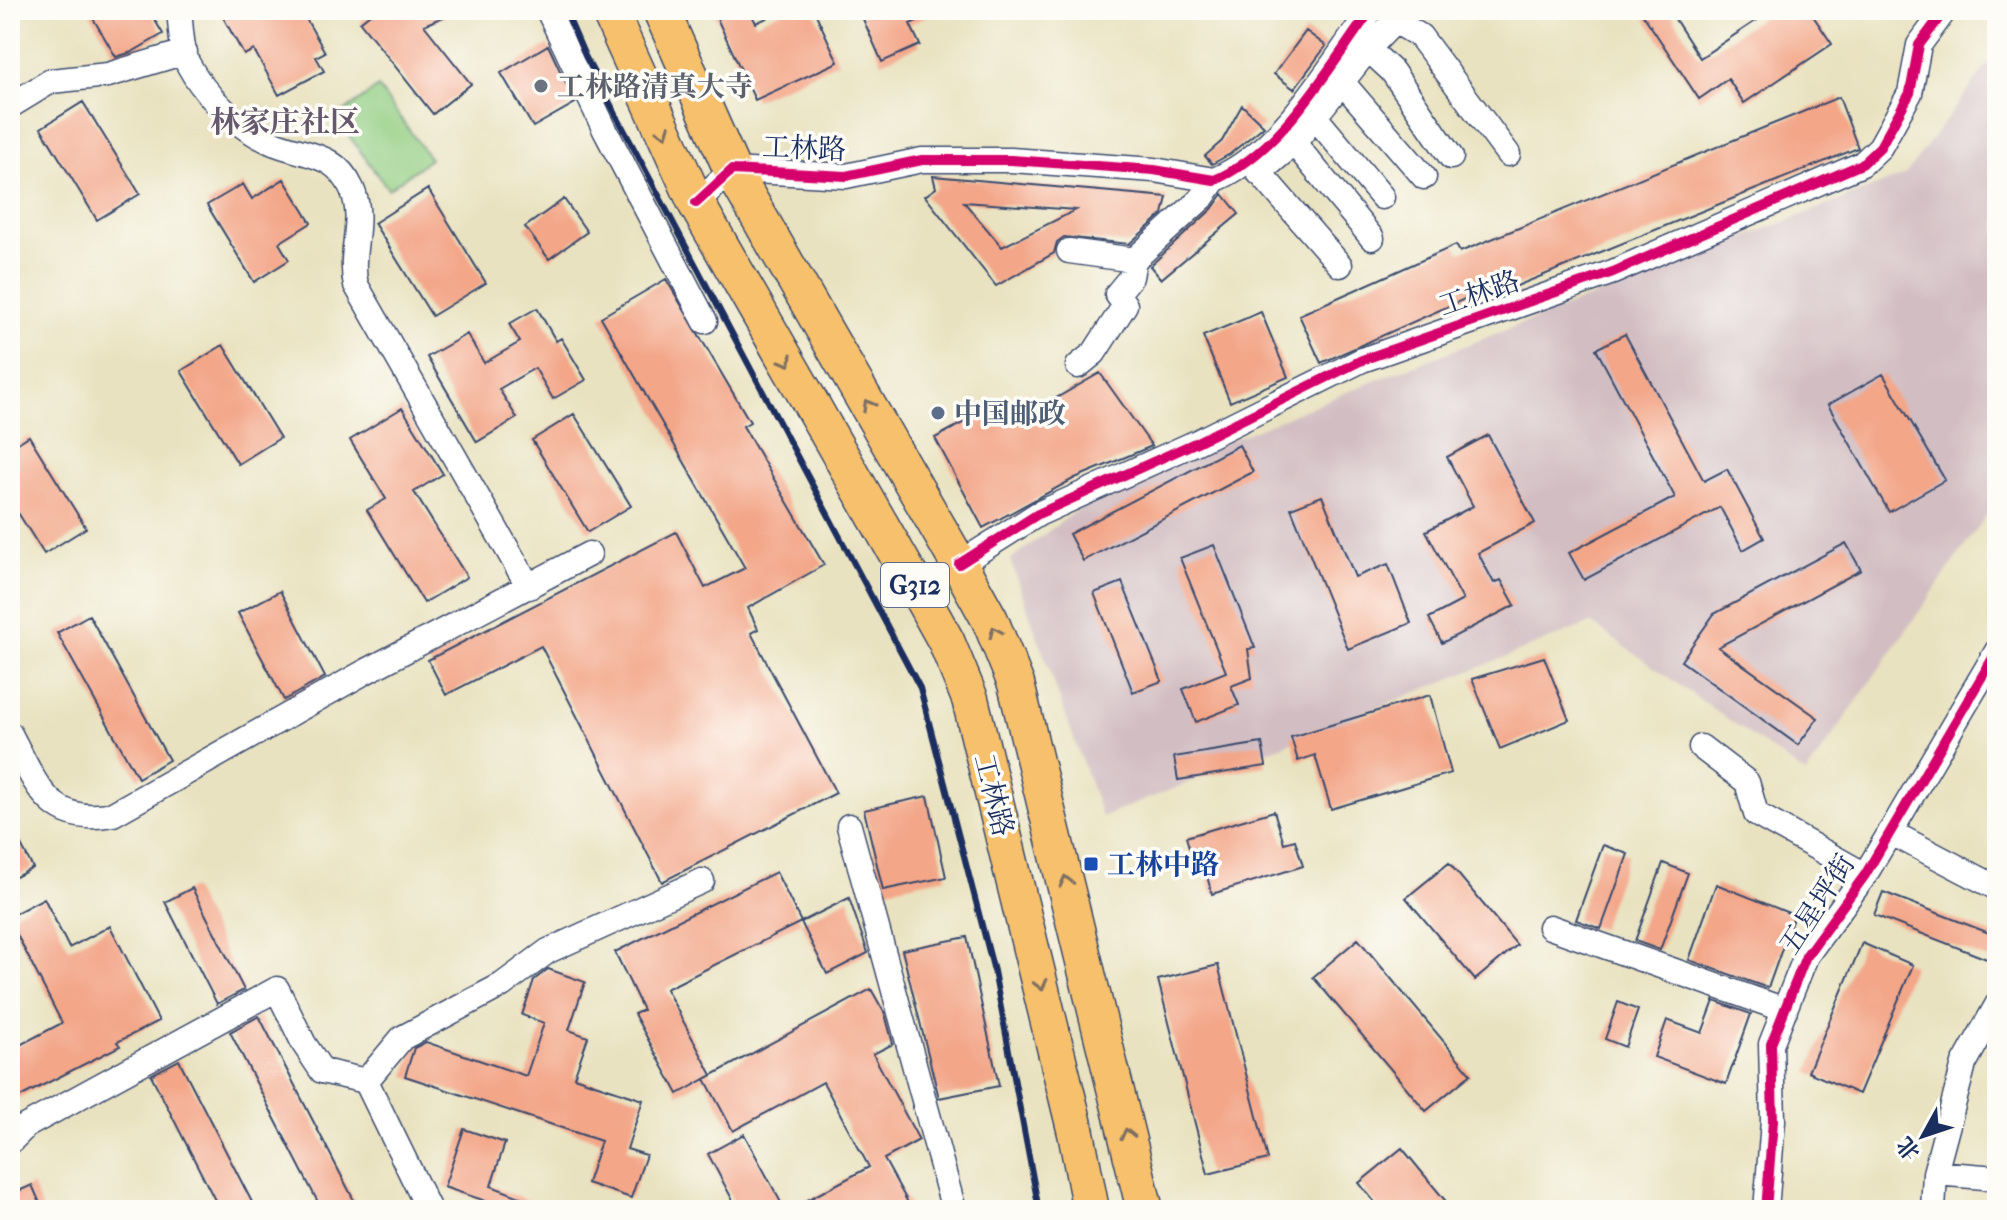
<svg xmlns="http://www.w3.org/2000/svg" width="2007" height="1220" viewBox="0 0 2007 1220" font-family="'IM FELL French Canon','Noto Serif SC',serif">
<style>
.industrial{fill:#d2bec2}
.green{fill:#92cd81;stroke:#567e70;stroke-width:2}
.building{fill:#f3a688;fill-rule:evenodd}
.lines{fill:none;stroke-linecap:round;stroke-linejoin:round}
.minor-casing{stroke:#3a4a6d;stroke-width:27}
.highway-casing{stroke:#3a4a6d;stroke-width:39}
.minor{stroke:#fff;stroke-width:24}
.highway{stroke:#f7c06c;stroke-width:36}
.rail{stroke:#1b2f5e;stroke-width:6}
.cycleway-casing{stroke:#fdfcf7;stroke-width:15}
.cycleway{stroke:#d6006c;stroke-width:10}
.oneway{stroke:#7e7064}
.worship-dot{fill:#6b7280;stroke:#fdfcf7;stroke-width:3}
.service-dot{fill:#5c6f8a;stroke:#fdfcf7;stroke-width:3}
.transit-dot{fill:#1a4fb4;stroke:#fdfcf7;stroke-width:3}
.labels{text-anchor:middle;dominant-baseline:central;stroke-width:7;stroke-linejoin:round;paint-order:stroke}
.shield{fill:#fdfcf7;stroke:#5f6c8c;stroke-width:2}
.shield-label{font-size:26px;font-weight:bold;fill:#1b2f5e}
.worship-label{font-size:28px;font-weight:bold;fill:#5b616d;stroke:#fdfcf7;text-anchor:start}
.street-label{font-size:28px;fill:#1b2f5e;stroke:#fdfcf7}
.service-label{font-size:28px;font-weight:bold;fill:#4e5e75;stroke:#fdfcf7;text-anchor:start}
.transit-label{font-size:28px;font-weight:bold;fill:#164399;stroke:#fdfcf7;text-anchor:start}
.neighbourhood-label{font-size:30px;font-weight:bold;fill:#67596d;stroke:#fdfcf7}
</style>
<rect width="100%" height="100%" fill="#fdfcf7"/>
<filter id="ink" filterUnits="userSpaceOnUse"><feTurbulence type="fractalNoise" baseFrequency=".0125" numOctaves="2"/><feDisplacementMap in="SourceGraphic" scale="16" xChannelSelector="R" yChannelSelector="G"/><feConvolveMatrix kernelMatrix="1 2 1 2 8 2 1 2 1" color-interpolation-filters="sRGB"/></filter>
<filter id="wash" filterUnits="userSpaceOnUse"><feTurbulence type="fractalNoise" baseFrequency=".006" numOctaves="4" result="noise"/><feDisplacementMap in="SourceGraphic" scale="32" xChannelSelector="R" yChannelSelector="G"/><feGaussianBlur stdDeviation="1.8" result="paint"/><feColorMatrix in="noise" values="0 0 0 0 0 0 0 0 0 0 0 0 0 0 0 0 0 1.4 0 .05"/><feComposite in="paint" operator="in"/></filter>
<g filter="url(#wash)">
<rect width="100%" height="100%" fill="#e9e2c0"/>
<!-- industrial -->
<path class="industrial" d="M1997,52V500L1806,774L1591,623L1102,817L1010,560L1096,496L1364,385L1905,175Z"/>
<!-- green -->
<path class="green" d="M378,87L430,159L388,189L336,118Z"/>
<g id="blocks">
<!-- building -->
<path class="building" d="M88,10H149L163,34L132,52L116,57Z
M219,10H301L325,52L316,57L324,71L279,95L254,50L244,55Z
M375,10H460L424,25L471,84L433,114L360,22Z
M713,10H749L756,23L784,10H814L838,62L755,100Z
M859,10H941L910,24L920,45L882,62Z
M1640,10H1669L1700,58L1772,10H1809L1832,44L1744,103L1728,79L1699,99Z
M1306,31L1326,46L1294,89L1274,74Z
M548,45L575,103L533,127L501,73Z
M1839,97L1858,148L1492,296L1489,288L1321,363L1299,315L1456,245L1460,252Z
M83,102L140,194L97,220L41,128Z
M1242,105L1264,126L1230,154L1212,164L1205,156L1222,141Z
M933,176L1167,197L1163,214L1129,244L1064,237L1057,242L1054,253L996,286L925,196L936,188ZM964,202L1076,210L1002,247Z
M284,179L311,223L279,243L289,260L254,282L207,205L243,184L252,199Z
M428,189L486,283L432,316L374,223Z
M1223,194L1239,214L1161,279L1150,266L1212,209Z
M564,199L587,232L549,259L525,227Z
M666,279L750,422L743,426L824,565L748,608L758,629L751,633L836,793L662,882L541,646L446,695L428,660L676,532L705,588L745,568L601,317Z
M537,308L556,341L561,338L586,380L553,399L535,368L499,389L517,418L477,442L427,357L467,334L484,363L520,342L509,324Z
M1261,312L1288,377L1230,402L1203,336Z
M1625,334L1704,481L1727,469L1764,538L1743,550L1720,507L1584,580L1569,553L1675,497L1596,349Z
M223,345L280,438L238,464L181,371Z
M1100,373L1152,446L1075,478L983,528L935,438L1005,400L1016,421Z
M1883,374L1945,480L1889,512L1828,405Z
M402,408L443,474L414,492L467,577L424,603L367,510L386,499L350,440Z
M574,414L631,506L588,532L532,440Z
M1488,435L1535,523L1478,553L1494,583L1501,580L1515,605L1442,643L1429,618L1463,600L1426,531L1473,506L1447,457Z
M29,436L86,528L44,554L10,500V448Z
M1239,445L1253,472L1083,561L1069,534Z
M1322,496L1355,577L1388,564L1411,623L1348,649L1291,508Z
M1846,543L1861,570L1718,647L1818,718L1798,745L1681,661L1714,614Z
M1214,545L1255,648L1248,649L1252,678L1231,686L1239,705L1196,722L1183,689L1226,672L1180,558Z
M1122,582L1162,681L1133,692L1094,593Z
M280,591L325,677L284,700L238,613Z
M89,615L169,760L138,778L57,633Z
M1544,657L1569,720L1500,749L1472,679Z
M1430,695L1451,773L1331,809L1315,755L1298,761L1291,737Z
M1262,743L1266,766L1178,780L1174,757Z
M928,796L946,877L883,890L864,810Z
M1274,811L1284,843L1295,840L1303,866L1212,894L1201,855L1192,857L1186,837Z
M10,824L33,868L10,880Z
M1603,845L1628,854L1601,929L1576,920Z
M1449,863L1517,945L1475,980L1406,898Z
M1663,863L1688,873L1660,950L1635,941Z
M776,872L801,922L666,989L712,1075L678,1094L634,1014L643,1010L615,952Z
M1716,884L1794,915L1768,988L1689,960Z
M192,888L244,990L217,1004L165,902Z
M1883,892L1997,936V963L1874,915Z
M44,898L69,948L110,926L159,1021L117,1042L120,1046L10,1102V1050L62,1023L10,921V916Z
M849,898L868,953L827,974L801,922Z
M967,937L999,1086L939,1098L902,950Z
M1358,939L1471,1074L1426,1111L1313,977Z
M1862,943L1913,965L1859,1094L1808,1072Z
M1218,965L1268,1159L1208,1174L1158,980Z
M548,969L585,982L569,1030L588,1037L574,1077L643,1100L627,1149L646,1155L631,1198L587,1183L601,1141L405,1076L414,1048L426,1042L526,1076L544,1023L522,1015L534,980Z
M871,989L885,1014L893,1044L873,1054L919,1140L884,1159L912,1210H789L869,1167L823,1082L733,1131L705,1079Z
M1714,1001L1751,1014L1726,1084L1654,1057L1667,1020L1702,1033Z
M1618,1002L1638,1010L1625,1047L1605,1039Z
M259,1016L359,1210H322L230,1032Z
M179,1060L256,1210H220L151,1075Z
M464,1129L505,1143L491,1186L554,1210H482L486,1201L444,1187Z
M744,1134L785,1210H738L708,1154Z
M1402,1148L1453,1210H1381L1359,1183Z
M32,1185L43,1210H10V1195Z"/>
</g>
</g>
<g filter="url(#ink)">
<use href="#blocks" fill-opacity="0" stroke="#3a4a6d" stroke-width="2"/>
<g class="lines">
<!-- minor casing -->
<g class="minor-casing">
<path id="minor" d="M179,10C181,26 181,50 188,64C205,96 238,128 271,142C303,156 335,151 352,189C366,221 348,253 356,285L529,587
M548,10L605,130L705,321
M1368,49L1392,71L1451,157
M1342,82L1424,177
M10,106L51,81L108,75L185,52
M1315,117L1382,197
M1294,143L1372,238
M1259,173L1294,143L1368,49L1395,21L1420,36L1508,154
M1260,173L1340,265
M696,203L732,170L846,176L922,160H1011L1154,170L1214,180C1282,152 1328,68 1371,10
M1069,251L1134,260L1202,198L1214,180
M1078,366L1094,353L1125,305L1117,294L1131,277L1134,260
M959,564L1038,514L1197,442L1362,360L1613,272L1862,164L1880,147L1910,93L1919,45L1945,10
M10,734C36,783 48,827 113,814L363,673L589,554
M1701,747L1747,782L1756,814L1865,875
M849,826L954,1210
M1890,832L1997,888
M1550,927L1785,1010
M10,1142L26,1126L277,989L304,1044L322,1071L366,1081
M1935,1173L1997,1178
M429,1210L366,1081L402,1038L502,985L548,951L702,881
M1766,1210L1773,1121L1771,1044L1806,956L1865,875L1997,651
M1933,1210L1935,1173L1964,1064L1997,1005"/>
</g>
<!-- highway casing -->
<g class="highway-casing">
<path id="highway" d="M609,10L696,203L916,587L946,641L970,699L1076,1133L1091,1210
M661,10L732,170L959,564L990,620L1016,684L1145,1210"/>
</g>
<!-- minor -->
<use href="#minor" class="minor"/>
<!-- highway -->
<use href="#highway" class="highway"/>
<!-- rail -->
<path class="rail" d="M565,10L585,56L920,688L994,971L1039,1210"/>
<!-- cycleway casing -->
<g class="cycleway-casing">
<path id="cycleway" d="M696,203L732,170L846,176L922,160H1011L1154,170L1214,180C1282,152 1328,68 1371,10
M959,564L1038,514L1197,442L1362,360L1613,272L1862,164L1880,147L1910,93L1919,45L1945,10
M1766,1210L1773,1121L1771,1044L1806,956L1865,875L1997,651"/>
</g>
<!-- cycleway -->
<use href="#cycleway" class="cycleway"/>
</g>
<!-- one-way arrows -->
<defs><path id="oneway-chevron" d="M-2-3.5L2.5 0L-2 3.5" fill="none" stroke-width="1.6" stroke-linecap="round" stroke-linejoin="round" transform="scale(2)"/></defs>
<g class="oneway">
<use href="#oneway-chevron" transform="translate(664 132) rotate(69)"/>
<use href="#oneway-chevron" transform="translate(787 361) rotate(60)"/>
<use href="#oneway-chevron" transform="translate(868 405) rotate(-120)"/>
<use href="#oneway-chevron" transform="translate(995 632) rotate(-113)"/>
<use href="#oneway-chevron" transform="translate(1066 881) rotate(-104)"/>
<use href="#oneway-chevron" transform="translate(1041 985) rotate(76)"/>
<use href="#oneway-chevron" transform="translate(1127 1134) rotate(-103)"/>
</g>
</g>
<!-- markers -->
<circle class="worship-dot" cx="541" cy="86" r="8"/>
<circle class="service-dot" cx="938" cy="413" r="8"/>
<rect class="transit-dot" x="1083" y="856" width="16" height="16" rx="4"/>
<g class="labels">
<!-- shield labels -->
<rect class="shield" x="881" y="563" width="68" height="44" rx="6"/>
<g class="shield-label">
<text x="915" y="585">G312</text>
</g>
<!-- worship labels -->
<g class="worship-label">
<text x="557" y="86">工林路清真大寺</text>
</g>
<!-- street labels -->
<g class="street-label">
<text transform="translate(804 148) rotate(2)">工林路</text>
<text transform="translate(1479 293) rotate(-19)">工林路</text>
<text transform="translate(994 795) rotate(76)">工林路</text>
<text transform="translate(1817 904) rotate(-57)">五星坪街</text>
</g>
<!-- service labels -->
<g class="service-label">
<text x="954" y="413">中国邮政</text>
</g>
<!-- transit labels -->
<g class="transit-label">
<text x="1107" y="864">工林中路</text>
</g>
<!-- neighbourhood labels -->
<g class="neighbourhood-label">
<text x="285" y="122">林家庄社区</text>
</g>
</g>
<!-- margin -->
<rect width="2007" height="1220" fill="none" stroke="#fdfcf7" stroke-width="40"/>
<!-- north arrow -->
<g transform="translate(1923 1136) rotate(230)" stroke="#fdfcf7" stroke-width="6" paint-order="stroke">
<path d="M0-6L14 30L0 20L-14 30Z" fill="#1b2f5e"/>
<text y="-12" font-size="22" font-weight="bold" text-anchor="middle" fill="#1b2f5e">北</text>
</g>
</svg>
